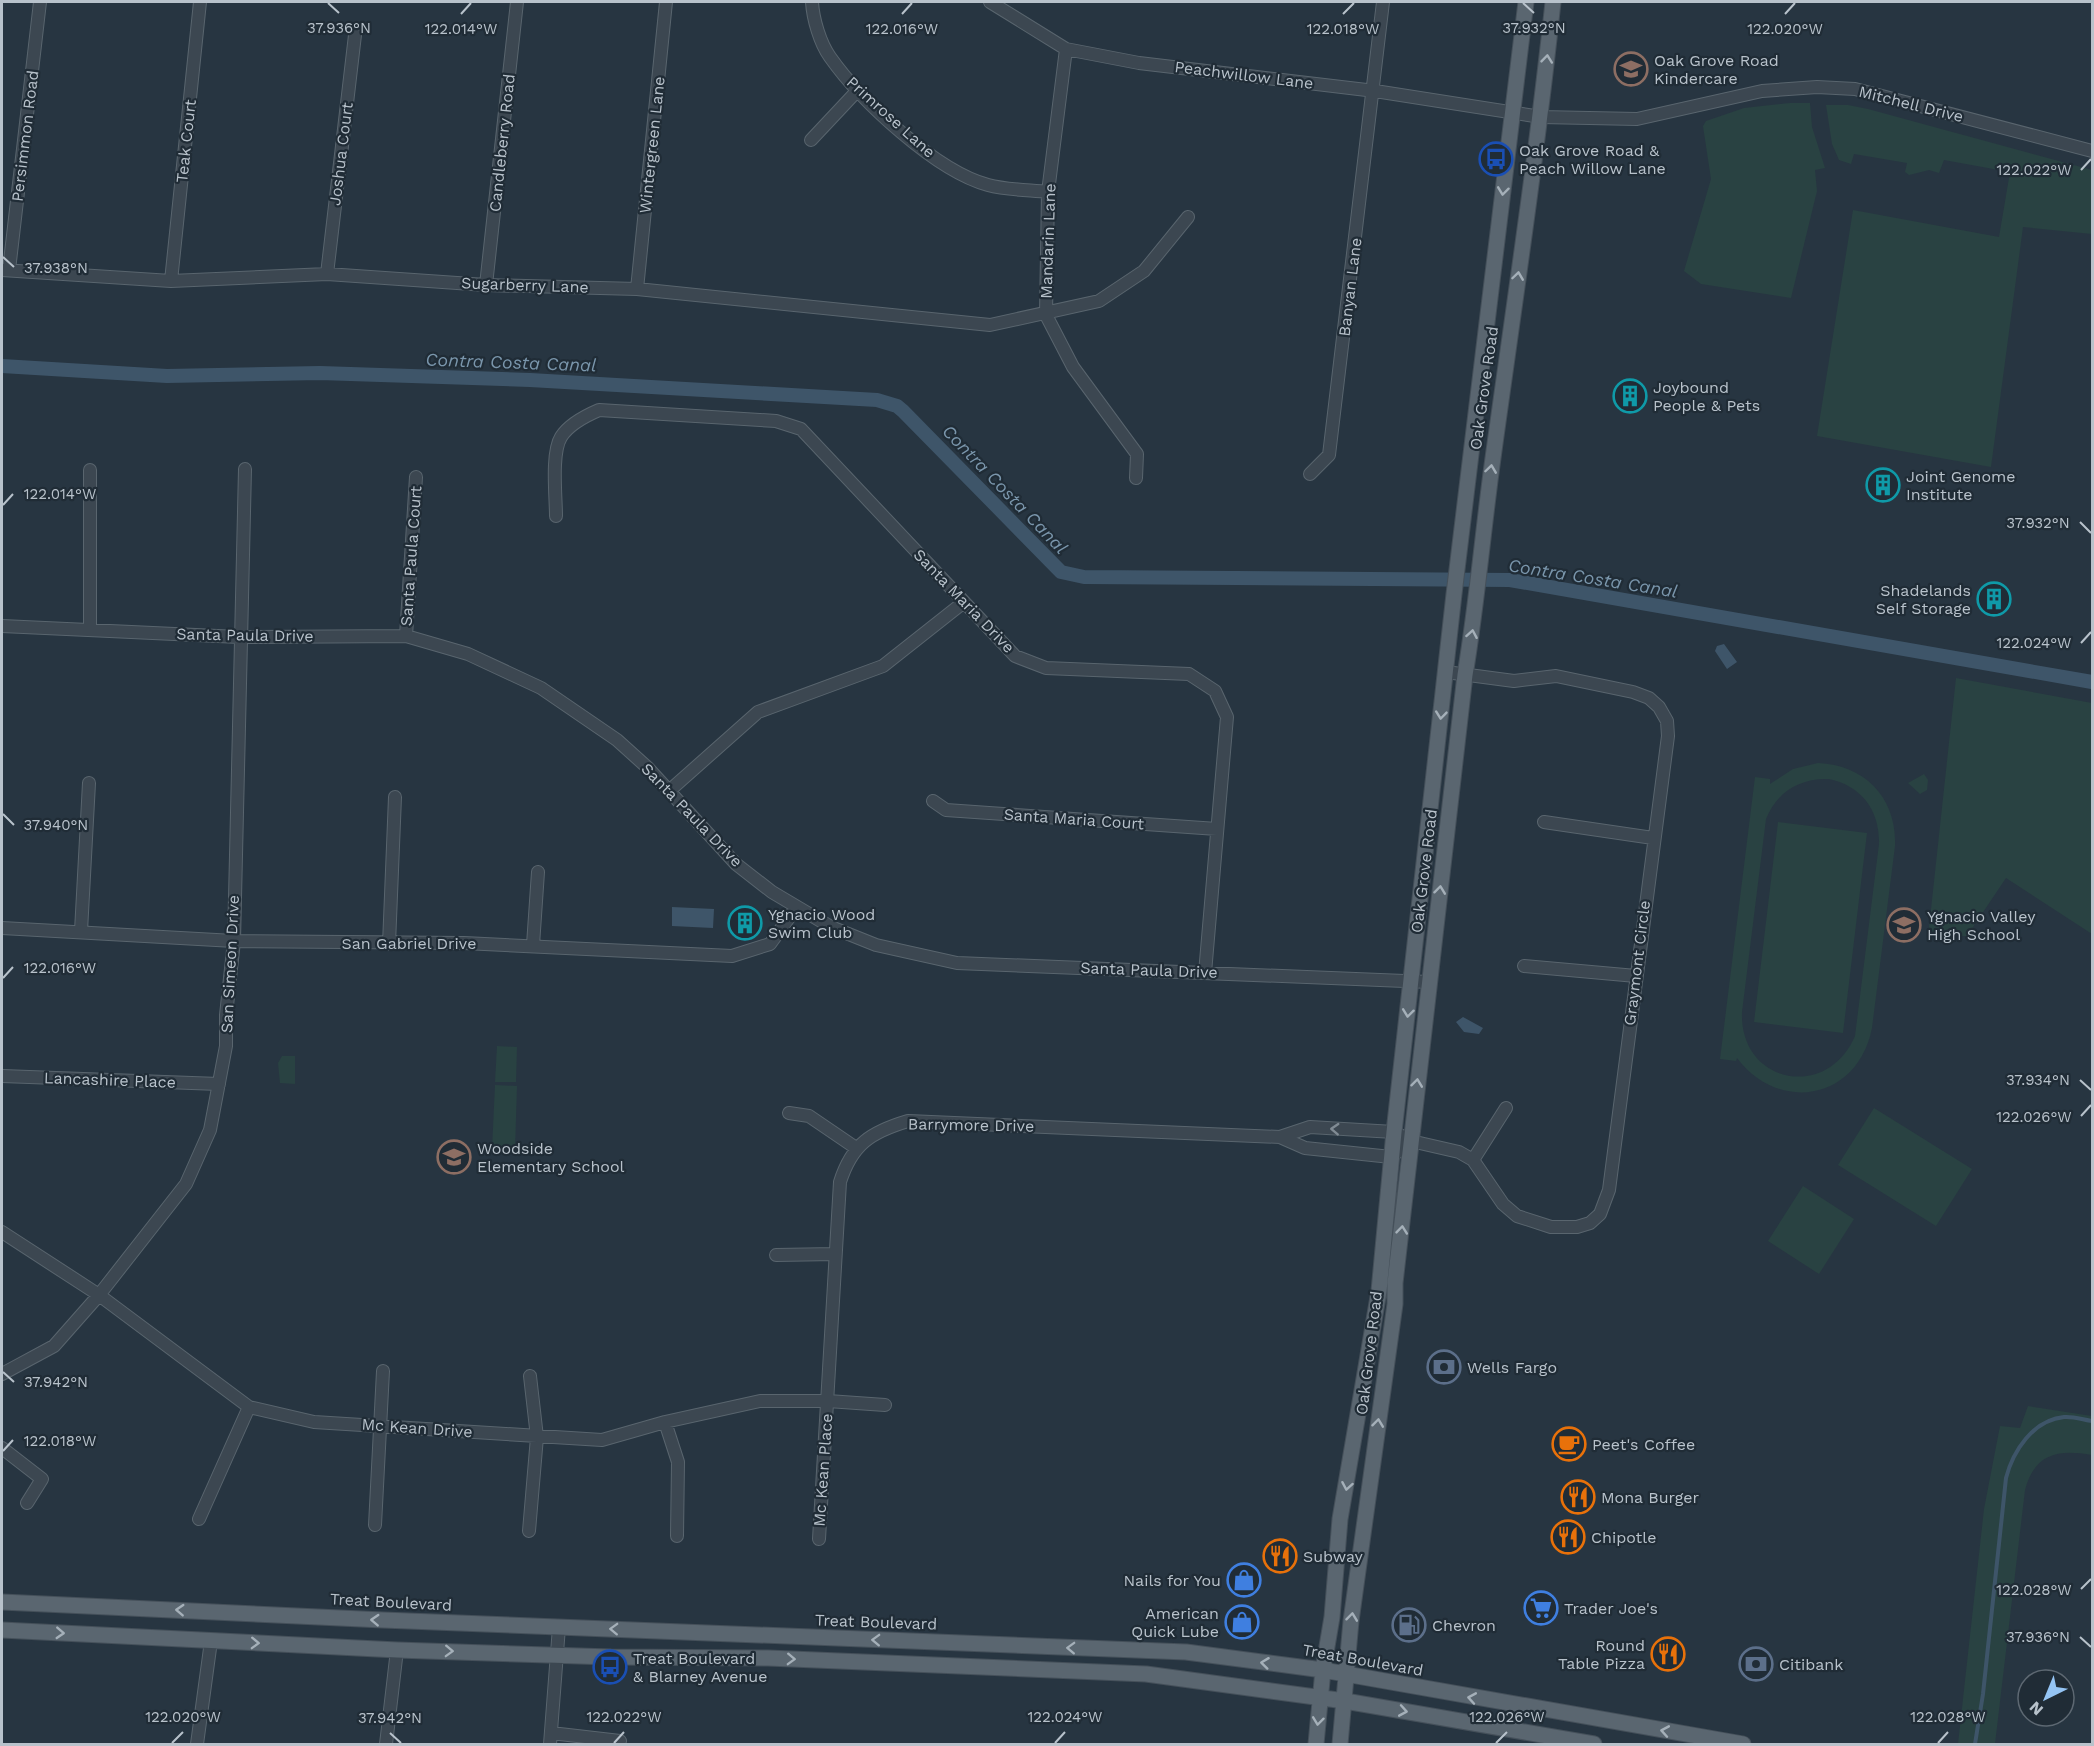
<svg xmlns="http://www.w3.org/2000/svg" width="2094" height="1746" viewBox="0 0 2094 1746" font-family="'Work Sans',sans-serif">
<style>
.green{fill:#294242;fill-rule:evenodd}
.water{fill:#3e5569}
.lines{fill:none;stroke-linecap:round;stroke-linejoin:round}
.stream{stroke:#3e5569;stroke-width:4}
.canal{stroke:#3e5569;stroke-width:14}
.minor-casing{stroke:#59656e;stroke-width:14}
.major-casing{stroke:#45505a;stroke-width:17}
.minor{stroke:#3c4751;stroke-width:12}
.major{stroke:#5a6670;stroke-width:15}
.oneway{stroke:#a5b0b9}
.oneway2{stroke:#808b94}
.ticks{fill:none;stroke:#b8c2cb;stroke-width:2}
.labels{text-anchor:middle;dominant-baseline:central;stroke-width:4.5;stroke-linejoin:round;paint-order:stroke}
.poi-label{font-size:16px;fill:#b8c2cb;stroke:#202c36;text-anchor:start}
.street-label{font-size:16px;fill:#b8c2cb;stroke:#202c36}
.water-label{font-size:18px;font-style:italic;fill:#7a96ac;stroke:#202c36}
.ticks-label{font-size:15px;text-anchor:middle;fill:#b8c2cb;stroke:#202c36;stroke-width:4.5;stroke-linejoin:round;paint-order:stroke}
</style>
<rect width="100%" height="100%" fill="#273541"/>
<!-- green -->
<path class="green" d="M1790,103H1810L1812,127L1825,168L1815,170L1817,191L1791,298L1701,284L1684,271L1711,179L1703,126L1706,121L1744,108Z
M1826,105H1848L1868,109L2092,170V234L2023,227L1991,467L1817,436L1853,210L1999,237L2010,172L1944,160L1939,173L1929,170L1909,175L1905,172L1907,163L1854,154L1851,164L1839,160L1832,144Z
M1956,678L2092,703V934L2006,878L1967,936L1928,937Z
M1818,763C1865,765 1897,798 1895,846L1872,1028C1858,1100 1779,1114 1737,1058L1736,1061L1720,1059L1755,777L1770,779V784L1793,769ZM1829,779C1862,786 1880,811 1879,844L1855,1036C1827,1102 1739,1083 1742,1012L1766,819C1777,792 1799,778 1829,779Z
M1924,774L1928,780L1927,790L1920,794L1908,783Z
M1778,822L1867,833L1843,1033L1754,1022Z
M497,1046L517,1047L516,1082H495Z
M282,1056H295V1084L280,1083L278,1063Z
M495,1085L517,1086L515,1150L492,1149Z
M1874,1108L1972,1169L1936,1226L1838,1165Z
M1803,1186L1854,1219L1819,1274L1768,1241Z
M2028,1406L2092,1416V1455C2058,1449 2035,1453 2025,1490L1995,1744H1958L1984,1509L2000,1426L2020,1428Z"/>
<!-- water -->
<path class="water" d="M1724,644L1737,662L1727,669L1715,651L1717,646Z
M672,907L714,909L713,928L672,926Z
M1463,1017L1483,1028L1479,1034L1464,1032L1456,1022Z"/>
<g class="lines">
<!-- stream -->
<path class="stream" d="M1975,1744L1983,1694L2006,1478C2013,1451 2033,1420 2064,1417C2073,1416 2084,1420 2092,1421"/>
<!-- canal -->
<path class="canal" d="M2,366L167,376L320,373L530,380L877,400L897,406L903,411L1061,572L1084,577L1510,580L2092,682"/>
<!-- minor casing -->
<g class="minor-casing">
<path id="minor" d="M812,2C813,19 820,43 830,57C861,101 936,171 988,185C1007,190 1028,190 1048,192
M990,2L1066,49L1139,63L1375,91L1541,117L1637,119L1762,91L1817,87L1855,89L2092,151
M1066,49L1048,192L1046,315L1073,367L1137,454L1136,478
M811,140L857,91
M2,270L171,281L327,274L486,285L637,289L990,325L1099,301L1144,271L1188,217
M9,270L40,2
M327,274L355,35
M171,281L200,2
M486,285L517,2
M637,289L666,2
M90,470V629
M1310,474L1329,455L1383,2
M556,516C556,497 551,453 561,437C569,424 585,416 599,410L776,421L801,429L1015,656L1046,668L1189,674L1215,691L1227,717L1205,973
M2,626L239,637L406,636L468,654L541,688L617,740L648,768L736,864L772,892L831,927L876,945L957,963L1429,982
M406,636L416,477
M669,791L758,712L883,666L964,602
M933,801L946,810L1217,829
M1544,822L1653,838
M2,928L234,941L464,943L732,956L770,944L796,908
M81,931L89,783
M389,944L395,797
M533,945L538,872
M1524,966L1636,976
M2,1076L219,1084
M789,1113L809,1116L856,1148
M1411,1141L1391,1157L1305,1148L1280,1137L1310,1127L1394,1132L1411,1141L1459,1152L1473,1160L1503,1204L1517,1216L1551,1227H1577L1590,1223L1600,1214L1609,1190L1668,736L1667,721L1659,707L1649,698L1633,692L1556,676L1514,681L1446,672
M1473,1160L1506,1108
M2,1232L99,1295L249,1407L314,1422L602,1440L665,1422L760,1401H828L885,1405
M776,1255L835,1254
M2,1374L54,1346L99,1295L186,1184L210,1130L226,1046V1015L234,941L245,469
M665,1422L678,1462L677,1536
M2,1448L42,1479L27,1503
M199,1519L249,1407
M375,1525L383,1371
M529,1531L537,1437L530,1376
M819,1539L840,1182C852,1144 871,1132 908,1121L1280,1137
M551,1733L620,1741
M197,1744L211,1641
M386,1744L397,1650
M550,1744L559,1627"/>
</g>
<!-- major casing -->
<g class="major-casing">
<path id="major" d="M2,1602L383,1620L1186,1652L1323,1670L1743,1744
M2,1630L397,1650L611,1657L768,1658L1146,1674L1345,1701L1594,1744
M1316,1744L1323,1670L1332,1617L1340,1519L1379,1291L1394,1132L1454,594L1526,2
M1340,1744L1351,1621L1395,1304V1283L1465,675C1477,603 1483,530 1493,458C1514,306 1537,154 1553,2"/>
</g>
<!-- minor -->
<use href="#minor" class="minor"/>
<!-- major -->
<use href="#major" class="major"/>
</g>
<!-- one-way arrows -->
<defs><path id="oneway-chevron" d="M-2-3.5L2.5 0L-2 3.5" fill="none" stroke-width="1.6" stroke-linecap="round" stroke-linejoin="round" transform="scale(1.5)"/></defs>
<g class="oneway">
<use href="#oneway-chevron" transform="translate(1547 59) rotate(-84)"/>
<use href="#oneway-chevron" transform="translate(1503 191) rotate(97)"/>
<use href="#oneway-chevron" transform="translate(1518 276) rotate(-82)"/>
<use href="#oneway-chevron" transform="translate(1491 469) rotate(-82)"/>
<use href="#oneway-chevron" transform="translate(1472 634) rotate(-80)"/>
<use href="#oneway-chevron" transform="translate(1441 715) rotate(96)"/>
<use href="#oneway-chevron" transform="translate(1440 890) rotate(-83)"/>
<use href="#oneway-chevron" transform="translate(1408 1013) rotate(97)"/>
<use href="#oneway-chevron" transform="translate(1417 1083) rotate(-83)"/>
<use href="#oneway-chevron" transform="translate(1402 1230) rotate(-84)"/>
<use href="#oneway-chevron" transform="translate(1378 1423) rotate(-83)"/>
<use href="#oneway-chevron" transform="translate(1347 1486) rotate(100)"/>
<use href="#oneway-chevron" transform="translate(180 1610) rotate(-177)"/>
<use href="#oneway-chevron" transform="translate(1352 1617) rotate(-83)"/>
<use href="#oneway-chevron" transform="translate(375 1620) rotate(-177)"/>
<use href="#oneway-chevron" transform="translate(614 1629) rotate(-178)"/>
<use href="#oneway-chevron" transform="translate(60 1633) rotate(3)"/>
<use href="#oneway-chevron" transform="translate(876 1640) rotate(-178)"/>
<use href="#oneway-chevron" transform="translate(255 1643) rotate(2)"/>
<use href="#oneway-chevron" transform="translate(1071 1648) rotate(-178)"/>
<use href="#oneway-chevron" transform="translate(449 1651) rotate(2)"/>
<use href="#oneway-chevron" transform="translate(791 1659) rotate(2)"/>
<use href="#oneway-chevron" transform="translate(1265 1663) rotate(-173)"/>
<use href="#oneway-chevron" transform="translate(1472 1698) rotate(-170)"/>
<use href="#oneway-chevron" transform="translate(1403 1711) rotate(10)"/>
<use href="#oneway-chevron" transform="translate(1318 1721) rotate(97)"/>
<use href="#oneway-chevron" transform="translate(1665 1731) rotate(-170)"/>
</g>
<use class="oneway2" href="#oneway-chevron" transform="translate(1335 1129) rotate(-177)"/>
<!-- ticks -->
<path class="ticks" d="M328,3L339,13M1523,3L1534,13M461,14L471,3M902,14L912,3M1343,14L1354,3M1785,14L1795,3M2081,170L2091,159M3,257L14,267M3,505L13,494M2080,522L2091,533M2081,643L2091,632M3,814L14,825M3,978L13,967M2080,1080L2091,1090M2081,1116L2091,1105M3,1372L14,1382M3,1451L13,1440M2081,1589L2091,1579M2080,1637L2091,1647M390,1733L401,1743M172,1743L183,1732M614,1743L624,1732M1055,1743L1065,1732M1496,1743L1507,1732M1938,1743L1948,1732"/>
<!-- icons -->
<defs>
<g id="school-ring" transform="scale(1.725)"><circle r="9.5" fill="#202c36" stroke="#8d6e63" stroke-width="1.5"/><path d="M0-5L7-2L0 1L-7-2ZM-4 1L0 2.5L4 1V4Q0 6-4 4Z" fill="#8d6e63"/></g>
<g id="bus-ring" transform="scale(1.725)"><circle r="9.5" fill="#202c36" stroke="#1a4fb4" stroke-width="1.5"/><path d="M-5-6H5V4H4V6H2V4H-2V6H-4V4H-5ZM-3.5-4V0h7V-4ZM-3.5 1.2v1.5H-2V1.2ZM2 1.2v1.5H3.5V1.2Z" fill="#1a4fb4"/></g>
<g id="building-ring" transform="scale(1.725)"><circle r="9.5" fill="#202c36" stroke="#0f9aa8" stroke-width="1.5"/><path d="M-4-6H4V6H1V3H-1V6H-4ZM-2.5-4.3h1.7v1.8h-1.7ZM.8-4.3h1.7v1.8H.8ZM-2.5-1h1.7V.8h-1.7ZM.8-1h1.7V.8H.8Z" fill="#0f9aa8"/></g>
<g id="bank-ring" transform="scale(1.725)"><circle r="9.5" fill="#202c36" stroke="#5c6f8a" stroke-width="1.5"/><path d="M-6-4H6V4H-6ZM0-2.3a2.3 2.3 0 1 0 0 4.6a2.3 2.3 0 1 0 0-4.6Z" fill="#5c6f8a"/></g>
<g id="cafe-ring" transform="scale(1.725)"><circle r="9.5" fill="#202c36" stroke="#e8710a" stroke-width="1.5"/><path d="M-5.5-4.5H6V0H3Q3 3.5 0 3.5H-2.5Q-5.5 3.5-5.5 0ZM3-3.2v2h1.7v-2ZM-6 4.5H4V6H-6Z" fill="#e8710a"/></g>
<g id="restaurant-ring" transform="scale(1.725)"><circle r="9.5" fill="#202c36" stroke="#e8710a" stroke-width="1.5"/><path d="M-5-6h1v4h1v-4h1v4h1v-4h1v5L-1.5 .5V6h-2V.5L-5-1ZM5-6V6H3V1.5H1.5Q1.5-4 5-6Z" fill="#e8710a"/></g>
<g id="shop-ring" transform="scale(1.725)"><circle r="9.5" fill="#202c36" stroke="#3f7fe0" stroke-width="1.5"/><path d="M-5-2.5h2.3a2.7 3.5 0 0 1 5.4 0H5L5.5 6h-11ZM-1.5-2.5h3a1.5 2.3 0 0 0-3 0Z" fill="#3f7fe0"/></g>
<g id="supermarket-ring" transform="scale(1.725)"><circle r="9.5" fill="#202c36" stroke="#3f7fe0" stroke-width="1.5"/><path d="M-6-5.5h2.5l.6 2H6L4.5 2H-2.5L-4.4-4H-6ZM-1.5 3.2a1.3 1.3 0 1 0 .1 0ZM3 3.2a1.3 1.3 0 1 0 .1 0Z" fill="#3f7fe0"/></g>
<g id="fuel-ring" transform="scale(1.725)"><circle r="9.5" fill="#202c36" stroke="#5c6f8a" stroke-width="1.5"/><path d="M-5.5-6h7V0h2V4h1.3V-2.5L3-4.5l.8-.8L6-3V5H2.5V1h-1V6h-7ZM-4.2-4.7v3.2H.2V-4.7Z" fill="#5c6f8a"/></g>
</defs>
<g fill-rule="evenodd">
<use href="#school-ring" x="1631" y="69"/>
<use href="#bus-ring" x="1496" y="159"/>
<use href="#building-ring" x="1630" y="396"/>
<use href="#building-ring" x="1883" y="485"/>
<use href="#building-ring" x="1994" y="599"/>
<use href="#building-ring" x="745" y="923"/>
<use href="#school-ring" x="1904" y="925"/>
<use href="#school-ring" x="454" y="1157"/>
<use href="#bank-ring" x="1444" y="1367"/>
<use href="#cafe-ring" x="1569" y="1444"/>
<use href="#restaurant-ring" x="1578" y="1497"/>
<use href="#restaurant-ring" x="1568" y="1537"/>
<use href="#restaurant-ring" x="1280" y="1556"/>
<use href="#shop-ring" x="1244" y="1580"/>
<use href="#supermarket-ring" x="1541" y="1608"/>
<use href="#shop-ring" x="1242" y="1622"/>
<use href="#fuel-ring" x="1409" y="1625"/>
<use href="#restaurant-ring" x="1668" y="1654"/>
<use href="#bank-ring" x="1756" y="1664"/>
<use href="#bus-ring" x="610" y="1667"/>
</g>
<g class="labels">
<!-- poi labels -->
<g class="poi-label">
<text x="1654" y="60">Oak Grove Road<tspan x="1654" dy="18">Kindercare</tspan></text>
<text x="1519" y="150">Oak Grove Road &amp;<tspan x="1519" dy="18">Peach Willow Lane</tspan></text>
<text x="1653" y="387">Joybound<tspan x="1653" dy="18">People &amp; Pets</tspan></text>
<text x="1906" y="476">Joint Genome<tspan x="1906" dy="18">Institute</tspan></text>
<text x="1971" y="590" text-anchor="end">Shadelands<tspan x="1971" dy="18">Self Storage</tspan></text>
<text x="768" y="914">Ygnacio Wood<tspan x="768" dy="18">Swim Club</tspan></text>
<text x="1927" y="916">Ygnacio Valley<tspan x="1927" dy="18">High School</tspan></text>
<text x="477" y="1148">Woodside<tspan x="477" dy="18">Elementary School</tspan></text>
<text x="1467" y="1367">Wells Fargo</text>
<text x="1592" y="1444">Peet's Coffee</text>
<text x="1601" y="1497">Mona Burger</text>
<text x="1591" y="1537">Chipotle</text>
<text x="1303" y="1556">Subway</text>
<text x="1221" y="1580" text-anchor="end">Nails for You</text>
<text x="1564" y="1608">Trader Joe's</text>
<text x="1219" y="1613" text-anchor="end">American<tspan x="1219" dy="18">Quick Lube</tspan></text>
<text x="1432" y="1625">Chevron</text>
<text x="1645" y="1645" text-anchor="end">Round<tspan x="1645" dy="18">Table Pizza</tspan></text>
<text x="633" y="1658">Treat Boulevard<tspan x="633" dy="18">&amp; Blarney Avenue</tspan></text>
<text x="1779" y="1664">Citibank</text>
</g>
<!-- street labels -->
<g class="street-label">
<text transform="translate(1244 75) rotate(7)">Peachwillow Lane</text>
<text transform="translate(1911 104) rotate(14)">Mitchell Drive</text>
<text transform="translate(891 117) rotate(42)">Primrose Lane</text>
<text transform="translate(25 136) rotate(-83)">Persimmon Road</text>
<text transform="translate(186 141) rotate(-84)">Teak Court</text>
<text transform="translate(502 143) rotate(-84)">Candleberry Road</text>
<text transform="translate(652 145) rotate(-84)">Wintergreen Lane</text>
<text transform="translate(341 154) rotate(-83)">Joshua Court</text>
<text transform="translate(1048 241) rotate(-88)">Mandarin Lane</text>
<text transform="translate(525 285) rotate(2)">Sugarberry Lane</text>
<text transform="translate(1350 287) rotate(-83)">Banyan Lane</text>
<text transform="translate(1484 388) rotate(-82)">Oak Grove Road</text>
<text transform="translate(411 556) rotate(-86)">Santa Paula Court</text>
<text transform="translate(964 601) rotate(46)">Santa Maria Drive</text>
<text transform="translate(245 635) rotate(1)">Santa Paula Drive</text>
<text transform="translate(692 815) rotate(46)">Santa Paula Drive</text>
<text transform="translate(1074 819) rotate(4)">Santa Maria Court</text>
<text transform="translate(1424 871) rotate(-83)">Oak Grove Road</text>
<text x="409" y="943">San Gabriel Drive</text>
<text transform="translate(1637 963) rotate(-83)">Graymont Circle</text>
<text transform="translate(230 964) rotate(-87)">San Simeon Drive</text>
<text transform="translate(1149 970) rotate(2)">Santa Paula Drive</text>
<text transform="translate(110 1080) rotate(2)">Lancashire Place</text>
<text transform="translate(971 1125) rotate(1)">Barrymore Drive</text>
<text transform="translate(1369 1353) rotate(-83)">Oak Grove Road</text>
<text transform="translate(417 1428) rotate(4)">Mc Kean Drive</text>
<text transform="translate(823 1470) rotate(-86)">Mc Kean Place</text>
<text transform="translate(391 1602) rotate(3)">Treat Boulevard</text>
<text transform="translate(876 1622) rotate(2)">Treat Boulevard</text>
<text transform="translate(1363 1660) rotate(10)">Treat Boulevard</text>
</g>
<!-- water labels -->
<g class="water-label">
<text transform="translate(511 362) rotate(2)">Contra Costa Canal</text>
<text transform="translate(1005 489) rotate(46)">Contra Costa Canal</text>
<text transform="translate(1593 578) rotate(9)">Contra Costa Canal</text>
</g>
</g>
<g class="ticks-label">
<text x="339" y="33">37.936°N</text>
<text x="1534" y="33">37.932°N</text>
<text x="461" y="34">122.014°W</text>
<text x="902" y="34">122.016°W</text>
<text x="1343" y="34">122.018°W</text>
<text x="1785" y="34">122.020°W</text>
<text x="2034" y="175">122.022°W</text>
<text x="56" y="273">37.938°N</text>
<text x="60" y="499">122.014°W</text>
<text x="2038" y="528">37.932°N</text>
<text x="2034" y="648">122.024°W</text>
<text x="56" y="830">37.940°N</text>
<text x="60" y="973">122.016°W</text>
<text x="2038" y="1085">37.934°N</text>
<text x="2034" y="1122">122.026°W</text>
<text x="56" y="1387">37.942°N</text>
<text x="60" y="1446">122.018°W</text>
<text x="2034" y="1595">122.028°W</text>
<text x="2038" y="1642">37.936°N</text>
<text x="183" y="1722">122.020°W</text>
<text x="624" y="1722">122.022°W</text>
<text x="1065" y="1722">122.024°W</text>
<text x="1507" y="1722">122.026°W</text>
<text x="1948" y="1722">122.028°W</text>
<text x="390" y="1723">37.942°N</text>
</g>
<!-- border -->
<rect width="2094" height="1746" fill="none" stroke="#b8c2cb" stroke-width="6"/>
<!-- north arrow -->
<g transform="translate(2046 1698) rotate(223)"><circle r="28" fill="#202c36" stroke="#5d6872" stroke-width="1.5"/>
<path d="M0-4.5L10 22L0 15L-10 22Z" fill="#94c4f4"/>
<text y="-9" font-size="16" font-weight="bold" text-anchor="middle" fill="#b8c2cb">N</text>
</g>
</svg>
